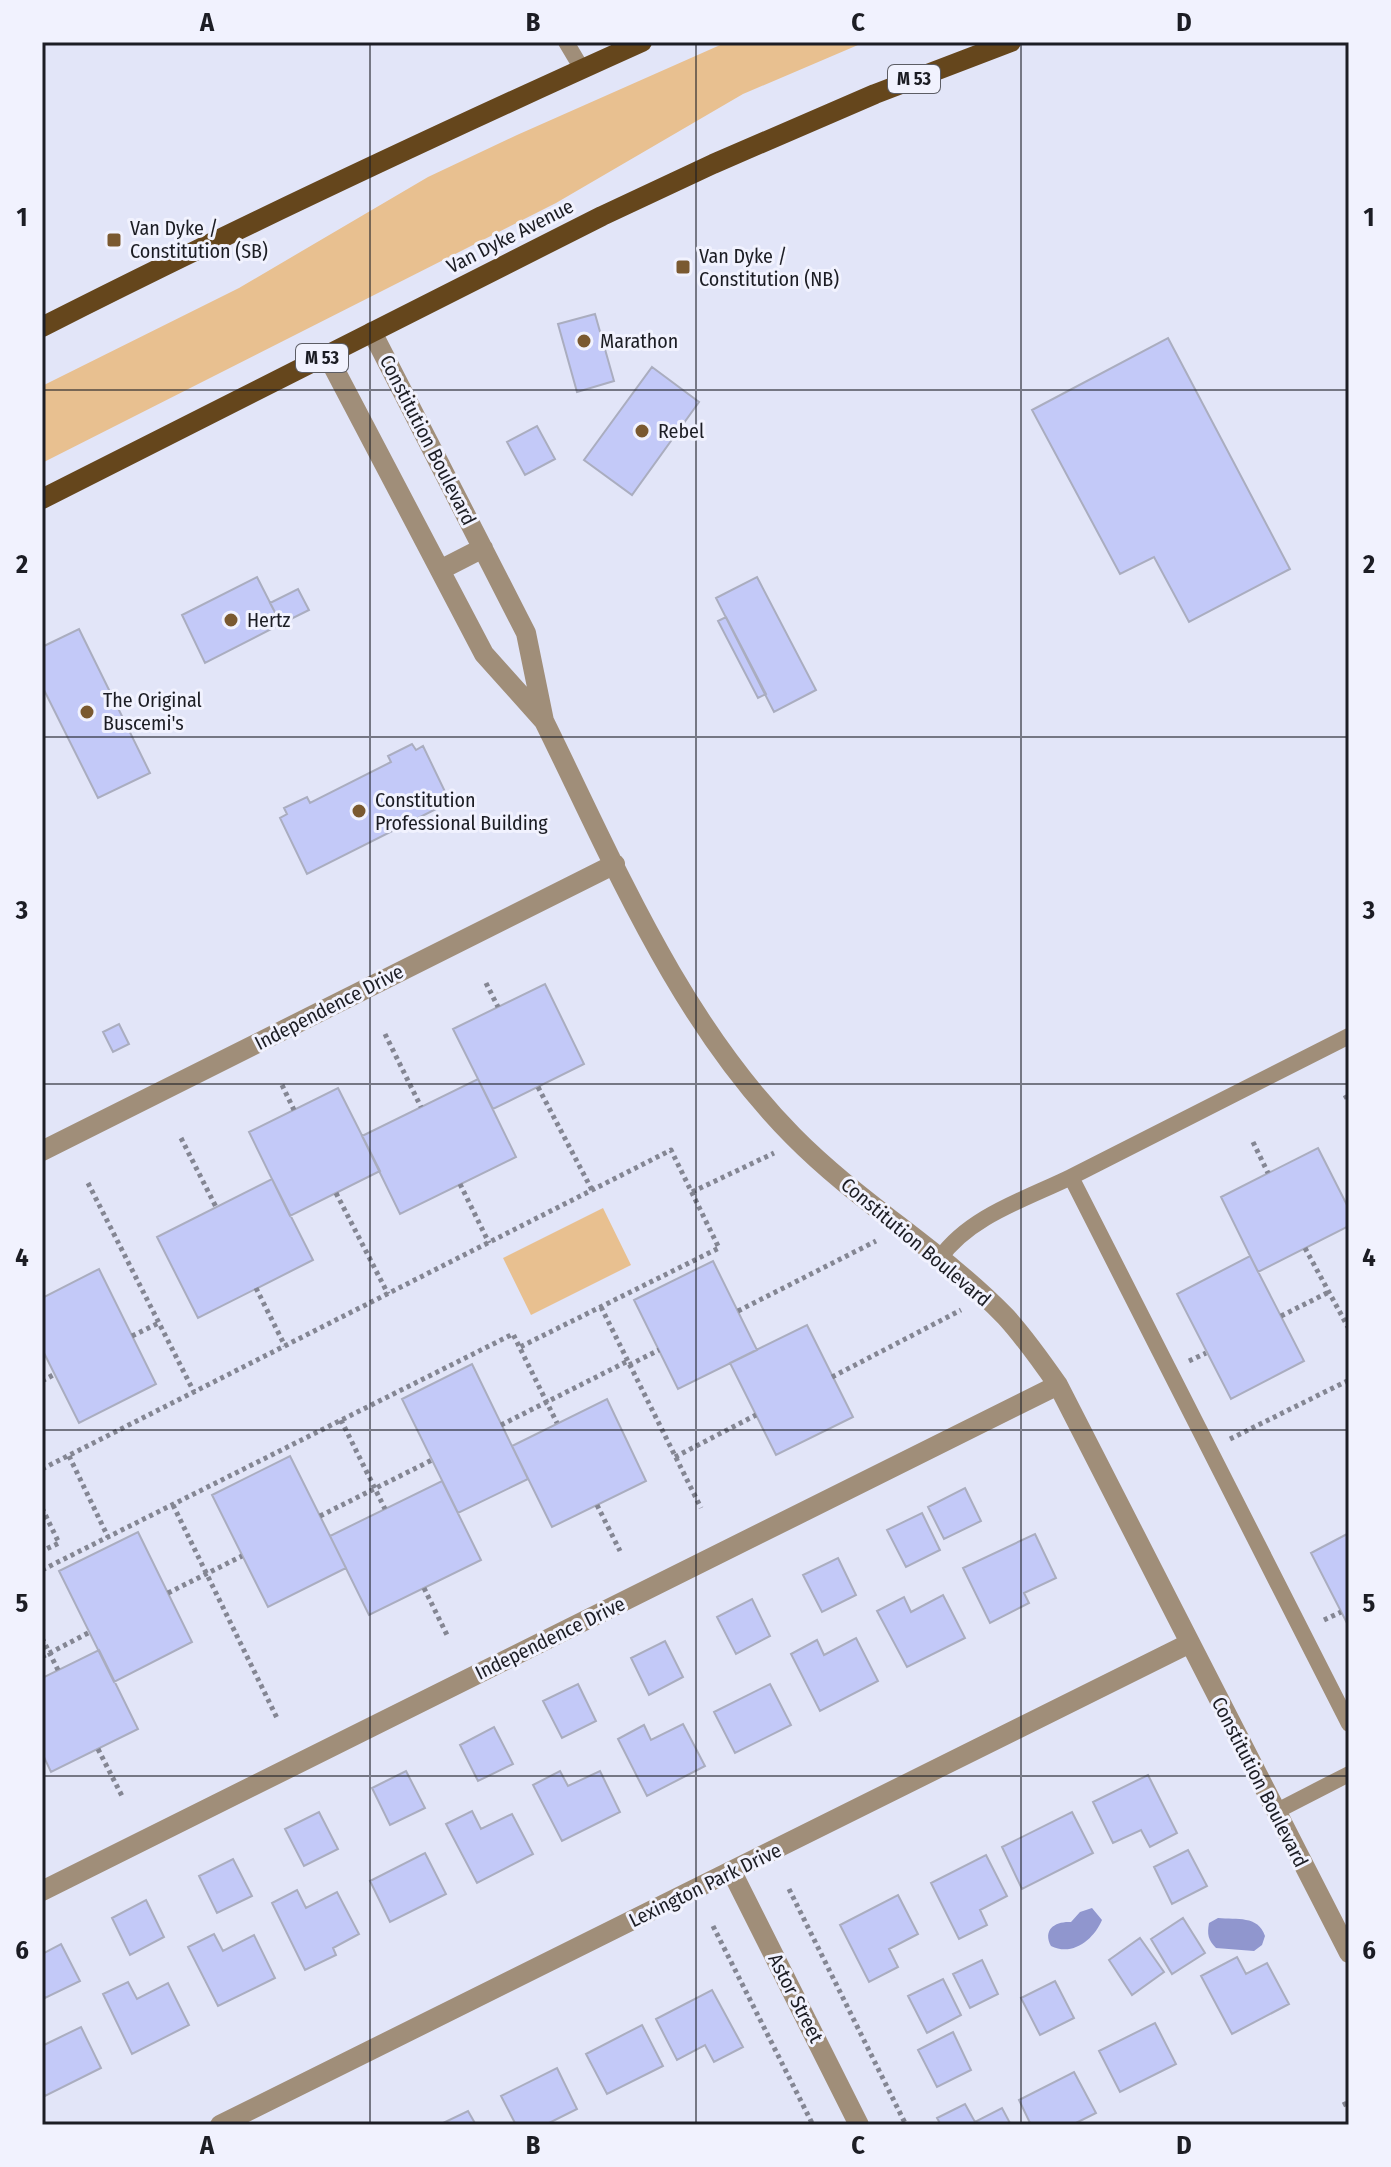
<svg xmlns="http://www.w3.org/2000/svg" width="1391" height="2167" viewBox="0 0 1391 2167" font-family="'Fira Sans Condensed',sans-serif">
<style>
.green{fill:#e8c090}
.water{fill:#9096ce}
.building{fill:#c3c9f8;stroke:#aaadbf;stroke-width:2}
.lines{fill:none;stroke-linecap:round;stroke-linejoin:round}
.path{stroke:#848693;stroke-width:5;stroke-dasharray:4 4;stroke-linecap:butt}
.service{stroke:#a08e79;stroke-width:16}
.minor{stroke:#a08e79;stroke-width:20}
.primary{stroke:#65461c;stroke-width:20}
.grid{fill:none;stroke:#1c1d24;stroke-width:2;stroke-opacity:0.55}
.poi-dot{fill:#7a5930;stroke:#f1f2fe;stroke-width:3}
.labels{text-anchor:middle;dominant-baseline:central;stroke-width:6;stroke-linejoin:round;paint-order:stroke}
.shield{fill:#f1f2fe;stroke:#5c5d65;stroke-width:2}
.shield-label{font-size:18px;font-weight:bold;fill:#1c1d24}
.poi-label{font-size:20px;fill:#1c1d24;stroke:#f1f2fe;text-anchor:start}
.street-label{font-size:20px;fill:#1c1d24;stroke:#f1f2fe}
.neatline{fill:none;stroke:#1c1d24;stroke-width:3}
.grid-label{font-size:26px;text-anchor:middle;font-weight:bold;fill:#1c1d24}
</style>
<rect width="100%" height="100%" fill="#e2e5f8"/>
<!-- green -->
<path class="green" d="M727,42H865L743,94L556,203L42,463V386L239,288L428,177L517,135Z
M603,1208L631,1265L531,1315L503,1258Z"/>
<!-- water -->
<path class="water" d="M1092,1908L1102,1920C1094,1939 1073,1957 1051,1946C1042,1929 1056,1921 1071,1922L1080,1912Z
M1218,1918C1237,1920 1258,1915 1265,1936L1262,1945L1254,1951L1216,1948C1208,1940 1207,1934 1209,1923Z"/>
<!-- building -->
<path class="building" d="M595,314L614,381L577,392L558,324Z
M1168,338L1290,569L1189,622L1154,557L1120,574L1032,410Z
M652,367L699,402L632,495L584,460Z
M537,426L555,459L525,475L507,442Z
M257,577L281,624L205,663L182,615Z
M757,577L816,690L774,712L716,598Z
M298,589L309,610L281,624L270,603Z
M726,617L766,694L758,698L718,621Z
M79,629L150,773L98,798L42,686V647Z
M412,744L416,750L423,746L450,802L307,874L280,818L287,814L284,808L307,797L310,803L391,762L388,756Z
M545,984L584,1064L493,1109L453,1029Z
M119,1024L129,1044L113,1052L103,1032Z
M478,1079L516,1157L400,1214L362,1136Z
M338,1088L380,1171L290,1216L249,1132Z
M1318,1148L1349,1209V1226L1258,1272L1221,1197Z
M272,1179L313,1260L198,1318L157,1237Z
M1250,1256L1304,1361L1231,1399L1177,1294Z
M713,1261L757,1350L678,1389L634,1300Z
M99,1269L156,1384L79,1423L42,1349V1298Z
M807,1325L853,1417L776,1455L730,1363Z
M472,1364L528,1479L458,1513L402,1399Z
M607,1399L646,1481L552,1527L512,1446Z
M290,1456L346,1568L268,1607L212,1495Z
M442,1481L481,1560L369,1615L330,1536Z
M965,1488L981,1521L944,1539L928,1507Z
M922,1513L940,1550L906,1567L887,1530Z
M138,1532L192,1642L114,1682L59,1571Z
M1349,1533V1627L1311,1553Z
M1035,1534L1056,1578L1024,1593L1029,1603L990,1623L963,1568Z
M838,1558L856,1595L822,1612L803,1575Z
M943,1595L965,1638L907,1667L877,1611L904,1597L911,1612Z
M752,1599L770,1636L736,1654L717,1617Z
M856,1638L878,1681L820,1711L791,1654L817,1640L824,1655Z
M665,1641L683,1677L649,1695L631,1658Z
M99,1650L138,1729L51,1772L42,1753V1678Z
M578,1684L596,1721L562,1738L543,1701Z
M770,1684L791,1725L735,1753L714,1712Z
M683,1724L705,1766L647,1796L618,1739L644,1725L651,1740Z
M494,1727L513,1764L478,1781L460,1745Z
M406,1771L425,1808L390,1825L372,1788Z
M560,1771L568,1786L600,1771L620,1812L562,1841L533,1785Z
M1148,1775L1177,1833L1150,1847L1141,1830L1113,1843L1093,1802Z
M472,1811L481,1829L512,1814L533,1854L477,1883L446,1824Z
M319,1812L338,1849L304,1866L285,1829Z
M1072,1812L1093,1853L1022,1889L1002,1847Z
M1188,1850L1207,1886L1172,1904L1154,1867Z
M425,1853L446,1894L390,1922L370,1881Z
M986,1855L1007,1896L980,1910L987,1925L959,1939L931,1883Z
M233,1859L252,1896L217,1913L199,1876Z
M297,1890L306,1908L337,1892L359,1934L333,1948L336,1955L305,1970L272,1903Z
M898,1895L918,1934L889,1949L898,1967L869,1982L840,1925Z
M146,1900L164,1937L130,1955L112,1918Z
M1183,1918L1205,1953L1172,1974L1151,1939Z
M214,1934L223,1951L254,1935L275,1978L218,2006L188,1947Z
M1140,1938L1164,1972L1132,1995L1109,1960Z
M61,1944L80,1981L45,1998L42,1992V1954Z
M1237,1957L1246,1974L1267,1963L1289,2004L1232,2034L1201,1976Z
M982,1960L998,1994L970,2008L953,1974Z
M943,1979L961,2015L927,2033L908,1996Z
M1055,1981L1074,2018L1040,2035L1021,1998Z
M128,1982L137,1999L168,1983L189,2025L132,2054L103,1994Z
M712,1990L743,2047L714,2062L705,2045L677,2060L656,2019Z
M1155,2023L1176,2064L1120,2092L1099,2051Z
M642,2025L663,2066L607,2094L586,2054Z
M81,2027L101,2068L45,2096L42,2090V2046Z
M953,2032L971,2070L937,2087L918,2050Z
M557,2068L577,2109L545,2125H516L501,2096Z
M1074,2072L1096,2113L1072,2125H1031L1019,2100Z
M965,2104L975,2122L1002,2108L1011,2125H941L937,2118Z
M468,2111L476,2125H439Z"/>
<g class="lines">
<!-- path -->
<path class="path" d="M486,983L498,1007
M385,1034L421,1107
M282,1085L294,1110
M538,1087L592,1190
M1345,1095L1349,1102
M181,1138L216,1207
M1253,1142L1268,1173
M88,1183L194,1392
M460,1184L489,1243
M692,1192L774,1153
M336,1193L388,1294
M1305,1248L1349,1329
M256,1288L285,1346
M601,1307L701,1508
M738,1311L876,1241
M1281,1316L1329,1292
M132,1336L159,1323
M1189,1361L1206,1353
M629,1365L659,1350
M832,1377L961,1310
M42,1381L55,1374
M341,1420L385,1509
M501,1425L628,1361
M1230,1439L1349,1380
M69,1456L108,1537
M675,1457L756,1415
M42,1469L671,1150L719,1248L520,1347
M173,1505L277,1718
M597,1505L620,1551
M42,1508L59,1543L42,1551
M320,1516L432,1460
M42,1570L513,1334L557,1423
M424,1588L447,1635
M168,1593L242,1556
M1324,1620L1341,1612
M42,1638L58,1670
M42,1657L90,1632
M98,1749L122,1796
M789,1889L906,2125
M713,1926L813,2125
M1343,2105L1349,2102"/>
<!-- service -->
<path class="service" d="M566,42L582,69
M1349,1036L1071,1177L1349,1724
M940,1258C970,1216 1026,1199 1071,1177
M1275,1812L1349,1774"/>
<!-- minor -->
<path class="minor" d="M327,355L484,654L544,721L526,633L372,332
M440,570L483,548
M544,721C615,865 679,1021 793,1136C859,1203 941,1250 1006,1317C1025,1338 1042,1362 1058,1385L1349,1953
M42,1151L615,864
M732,1872L859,2125
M42,1891L1058,1385
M220,2125L1190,1643"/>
<!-- primary -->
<path class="primary" d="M42,327C239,227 440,133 642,42
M42,499L602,216L713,164L875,94L1011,42"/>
</g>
<!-- grid -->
<path class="grid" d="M370,42V2125M696,42V2125M1021,42V2125M42,390H1349M42,737H1349M42,1084H1349M42,1430H1349M42,1776H1349"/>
<!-- markers -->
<g class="poi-dot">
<rect x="106" y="232" width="16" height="16" rx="4"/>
<rect x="675" y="259" width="16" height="16" rx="4"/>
<circle cx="584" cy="341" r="8"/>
<circle cx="642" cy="431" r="8"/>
<circle cx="231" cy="620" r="8"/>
<circle cx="87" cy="712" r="8"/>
<circle cx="359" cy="811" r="8"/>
</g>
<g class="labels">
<!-- shield labels -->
<g class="shield">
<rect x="888" y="65" width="52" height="28" rx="6"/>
<rect x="296" y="344" width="52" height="28" rx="6"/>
</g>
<g class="shield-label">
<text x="914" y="79">M 53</text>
<text x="322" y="358">M 53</text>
</g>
<!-- poi labels -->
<g class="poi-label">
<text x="130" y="228">Van Dyke /<tspan x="130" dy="23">Constitution (SB)</tspan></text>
<text x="699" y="256">Van Dyke /<tspan x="699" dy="23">Constitution (NB)</tspan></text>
<text x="600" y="341">Marathon</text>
<text x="658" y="431">Rebel</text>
<text x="247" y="620">Hertz</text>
<text x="103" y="700">The Original<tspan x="103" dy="23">Buscemi's</tspan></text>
<text x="375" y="800">Constitution<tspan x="375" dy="23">Professional Building</tspan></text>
</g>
<!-- street labels -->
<g class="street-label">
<text transform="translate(510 236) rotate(-27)">Van Dyke Avenue</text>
<text transform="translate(428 440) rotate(63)">Constitution Boulevard</text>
<text transform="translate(329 1007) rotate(-27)">Independence Drive</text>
<text transform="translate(916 1242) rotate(40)">Constitution Boulevard</text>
<text transform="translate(550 1638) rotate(-26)">Independence Drive</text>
<text transform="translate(1260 1782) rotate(63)">Constitution Boulevard</text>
<text transform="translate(705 1885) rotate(-26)">Lexington Park Drive</text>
<text transform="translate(796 1998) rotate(63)">Astor Street</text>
</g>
</g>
<!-- border -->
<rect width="1391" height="2167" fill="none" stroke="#f1f2fe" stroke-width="88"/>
<rect x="44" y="44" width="1303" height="2079" class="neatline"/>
<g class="grid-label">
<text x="207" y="31">A</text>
<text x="533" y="31">B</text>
<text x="858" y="31">C</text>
<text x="1184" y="31">D</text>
<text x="22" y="226">1</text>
<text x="1369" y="226">1</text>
<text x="22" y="573">2</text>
<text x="1369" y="573">2</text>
<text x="22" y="919">3</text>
<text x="1369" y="919">3</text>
<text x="22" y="1266">4</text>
<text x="1369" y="1266">4</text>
<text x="22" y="1612">5</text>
<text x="1369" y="1612">5</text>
<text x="22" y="1959">6</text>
<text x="1369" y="1959">6</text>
<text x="207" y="2154">A</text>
<text x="533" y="2154">B</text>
<text x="858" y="2154">C</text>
<text x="1184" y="2154">D</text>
</g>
</svg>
